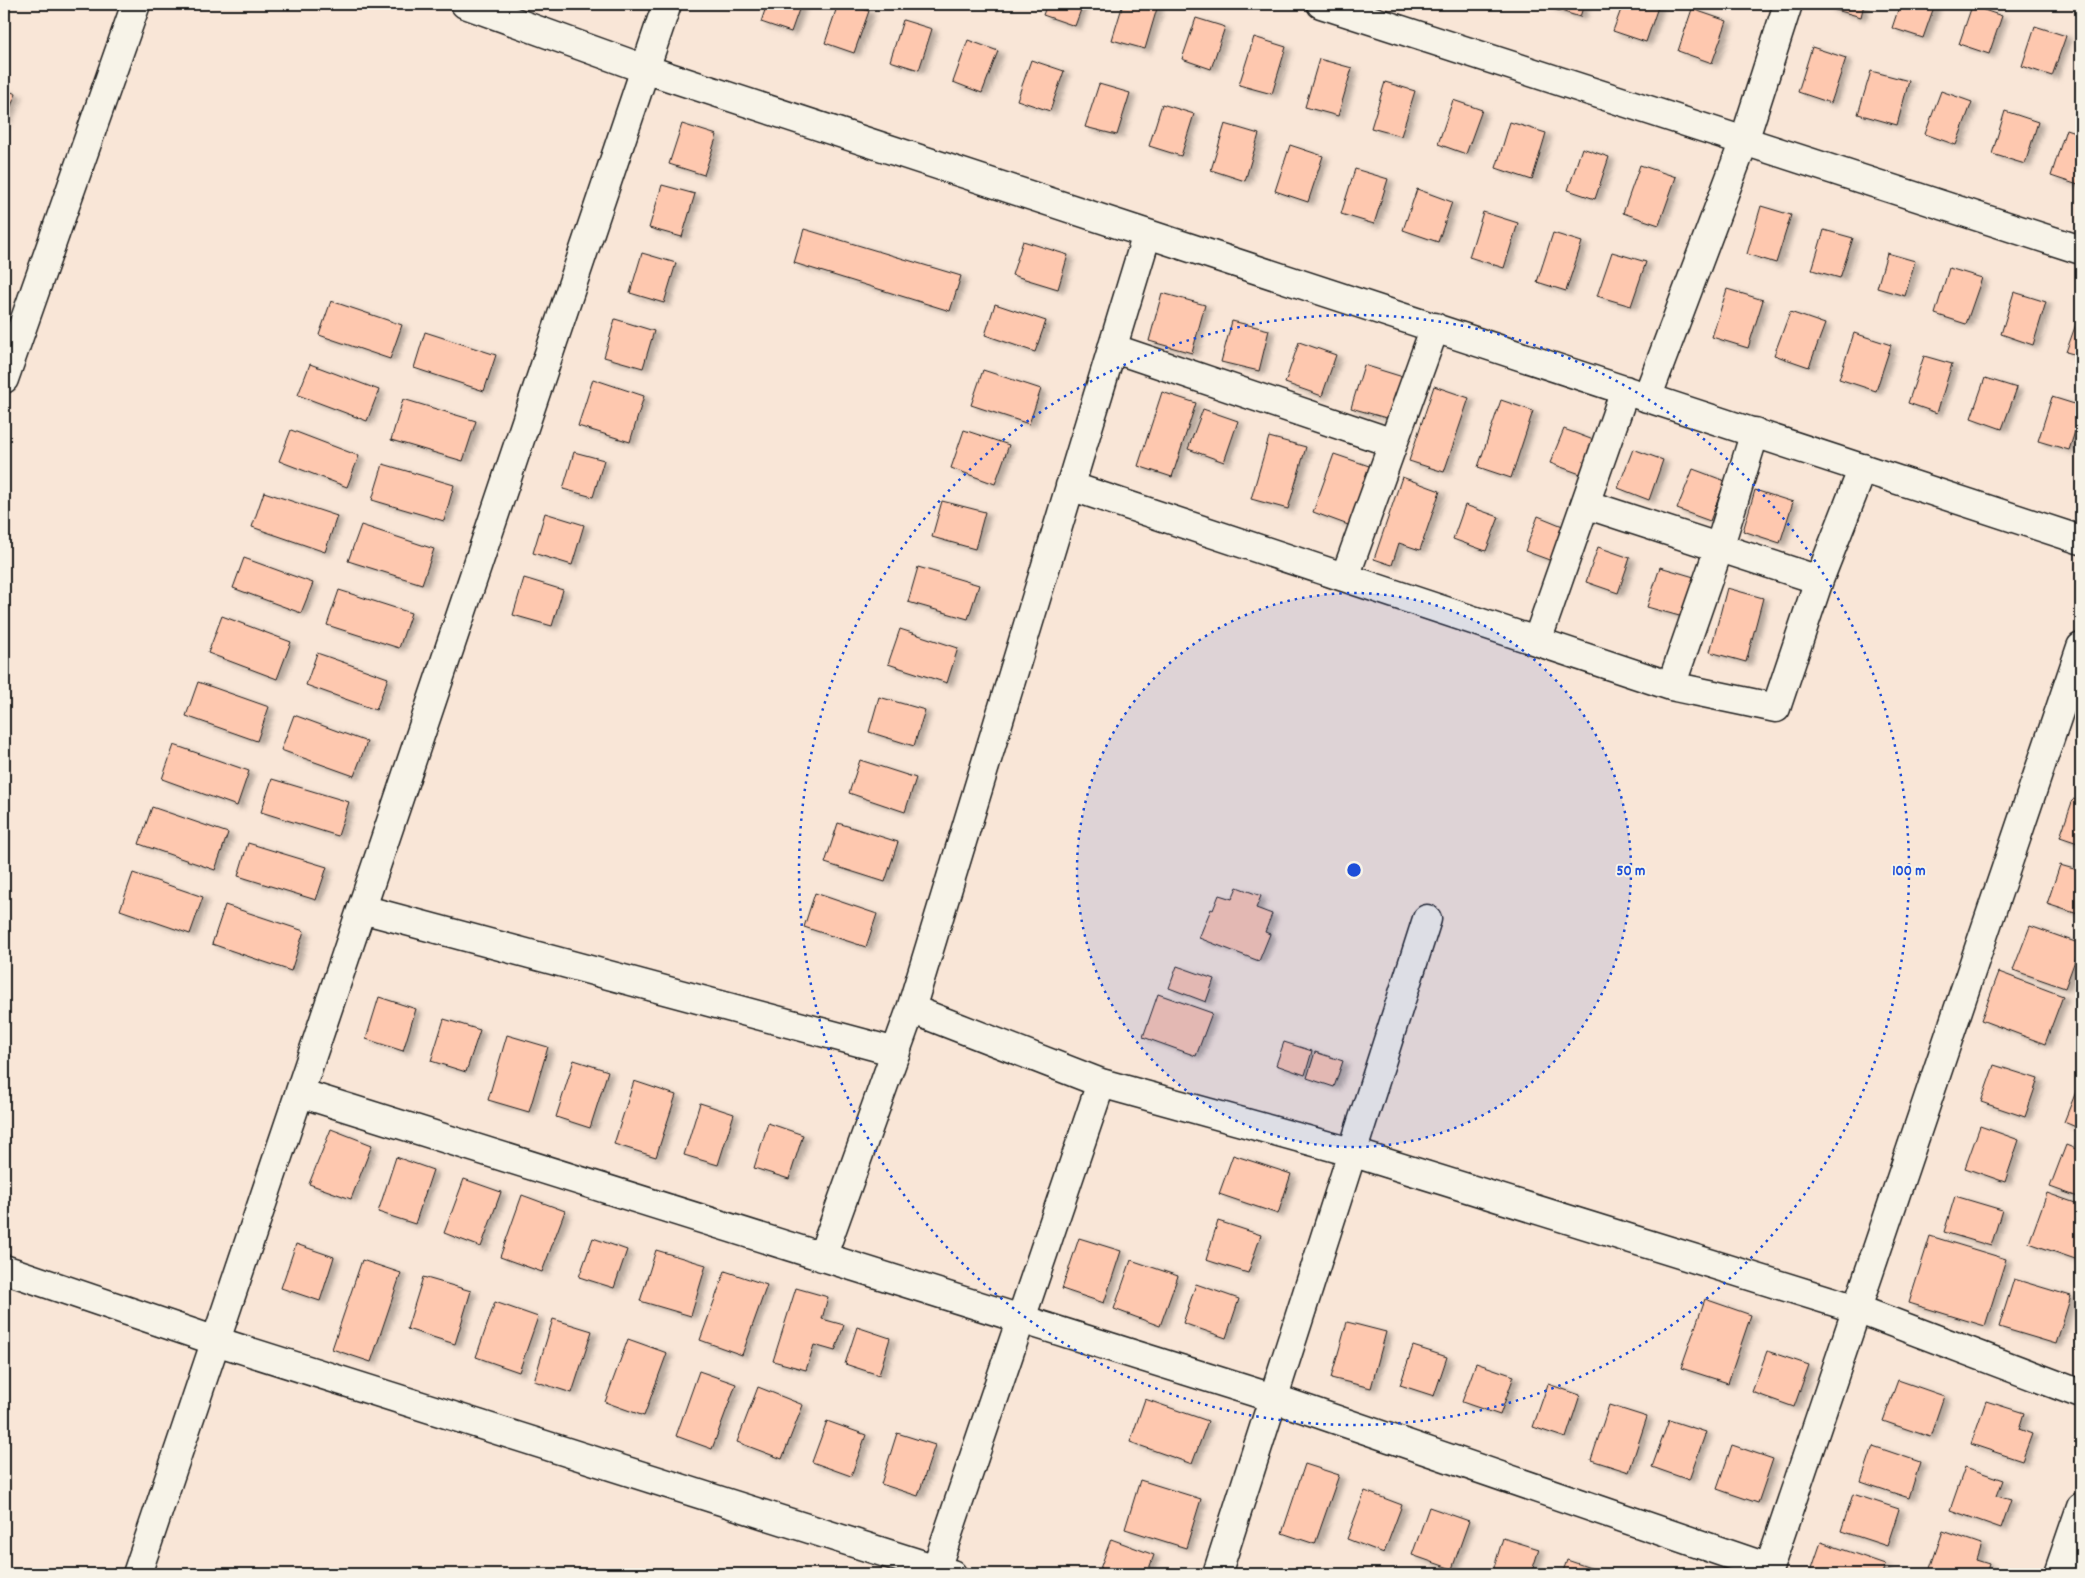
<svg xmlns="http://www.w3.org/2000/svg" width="2085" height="1578" viewBox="0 0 2085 1578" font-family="Dekko,sans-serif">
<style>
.building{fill:#fec8af;stroke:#1c1c1c;filter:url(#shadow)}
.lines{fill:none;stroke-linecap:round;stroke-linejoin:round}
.street-casing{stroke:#1c1c1c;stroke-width:31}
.street{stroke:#f7f3e8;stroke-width:28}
.ring{fill:none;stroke:#1d4ed8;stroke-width:2.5;stroke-dasharray:2.5 5}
.centre{fill:#1d4ed8;stroke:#f7f3e8;stroke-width:2.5}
.ring-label{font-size:15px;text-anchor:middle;font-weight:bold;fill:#1d4ed8;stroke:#f7f3e8;stroke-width:4;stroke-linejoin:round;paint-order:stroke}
</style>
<defs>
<filter id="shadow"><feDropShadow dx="5.5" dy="3" stdDeviation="2.5" flood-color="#0004"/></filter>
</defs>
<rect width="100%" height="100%" fill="#f9e6d7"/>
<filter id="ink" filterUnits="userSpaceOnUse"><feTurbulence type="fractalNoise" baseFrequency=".02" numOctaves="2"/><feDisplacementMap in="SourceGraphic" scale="10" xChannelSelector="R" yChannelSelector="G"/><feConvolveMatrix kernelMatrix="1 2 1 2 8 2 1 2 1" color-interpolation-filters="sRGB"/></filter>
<g filter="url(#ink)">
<!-- building -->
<path class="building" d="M767,4H801L791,32L761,22Z
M838,4H848L869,11L854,53L825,43Z
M1047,4H1083L1075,26L1043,15Z
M1123,4L1158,5L1145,49L1112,40Z
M1552,4H1584L1580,17L1551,8Z
M1623,4H1659L1646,42L1613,31Z
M1830,4H1864L1861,17L1829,8Z
M1900,4H1935L1923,38L1892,28Z
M1972,6L2002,16L1989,54L1959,44Z
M1692,9L1727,21L1712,63L1678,51Z
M1196,18L1225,27L1211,69L1182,59Z
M903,20L932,29L919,70L890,61Z
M2035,26L2066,36L2052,76L2022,66Z
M1254,37L1286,47L1272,94L1239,85Z
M968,40L998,51L982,93L953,82Z
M1812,47L1846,58L1831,103L1798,92Z
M1319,59L1352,68L1338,116L1305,107Z
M1031,60L1064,71L1050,111L1017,100Z
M1871,71L1909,81L1897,125L1858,114Z
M1385,82L1415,91L1401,136L1371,128Z
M1099,84L1130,93L1117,135L1085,127Z
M4,89L16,94L4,123Z
M1941,91L1972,102L1956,145L1925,134Z
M1453,100L1482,110L1466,154L1438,144Z
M1162,104L1194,114L1181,156L1149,146Z
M2005,111L2038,122L2025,164L1992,154Z
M1510,122L1546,133L1532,180L1496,168Z
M682,124L717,135L704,175L669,164Z
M1225,124L1259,134L1245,181L1211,170Z
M2066,129L2081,134V186L2051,176Z
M1290,145L1323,156L1308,202L1275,191Z
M1582,148L1609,157L1595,199L1568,190Z
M1640,165L1676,177L1659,225L1623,213Z
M1355,169L1388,179L1374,224L1341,214Z
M662,185L695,194L682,237L649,228Z
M1417,189L1452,202L1438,242L1403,230Z
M1761,206L1791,215L1776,263L1747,254Z
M1483,212L1518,223L1504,268L1469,257Z
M804,229L961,276L950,311L794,263Z
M1824,230L1853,238L1840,278L1812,270Z
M1553,233L1582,242L1566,291L1537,282Z
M1023,241L1068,255L1058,289L1012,275Z
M1612,252L1646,262L1631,306L1597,296Z
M642,253L676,263L664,303L630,293Z
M1887,253L1915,261L1905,296L1877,288Z
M1949,268L1982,278L1966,324L1935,314Z
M1727,289L1763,300L1748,348L1712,337Z
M2014,292L2046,302L2033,345L2001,334Z
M1162,293L1205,305L1192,353L1149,341Z
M331,301L402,325L390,359L319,335Z
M995,304L1046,321L1035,352L985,335Z
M2081,310V356L2066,352Z
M1790,312L1825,324L1809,367L1774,355Z
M615,319L654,331L643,368L604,357Z
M1232,321L1269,330L1259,371L1221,362Z
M425,332L496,355L484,391L414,368Z
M1854,333L1891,345L1876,391L1839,379Z
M1299,342L1336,355L1322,396L1285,383Z
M1924,356L1952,364L1937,413L1908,403Z
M310,364L379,390L367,421L298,395Z
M1364,365L1403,377L1390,419L1351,408Z
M983,370L1041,389L1029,424L971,405Z
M1985,378L2017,388L2002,429L1971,418Z
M593,379L644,396L630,442L578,426Z
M1434,386L1469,398L1444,472L1409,461Z
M1162,392L1196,403L1172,477L1138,466Z
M2052,397L2081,406V413L2069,450L2038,441Z
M403,399L476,421L463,461L391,440Z
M1501,400L1533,411L1511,478L1478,467Z
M1203,409L1238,421L1224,462L1188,449Z
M1564,429L1596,441L1583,475L1550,463Z
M291,430L359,456L347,487L279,461Z
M964,430L1009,445L995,484L951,468Z
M1269,437L1306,447L1288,509L1251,499Z
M1633,449L1663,460L1649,500L1618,488Z
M574,452L604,460L593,497L563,489Z
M1334,454L1372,467L1351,526L1313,512Z
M383,464L454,485L444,521L372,500Z
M1693,469L1725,481L1710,521L1677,509Z
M1402,477L1440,491L1420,550L1399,543L1392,565L1374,559Z
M1755,490L1793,502L1780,543L1743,531Z
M264,492L337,516L325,552L252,527Z
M942,501L985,512L975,549L932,537Z
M1465,505L1499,517L1486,551L1453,539Z
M545,513L584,525L572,565L533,553Z
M1538,516L1565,527L1552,561L1525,551Z
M361,525L434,549L422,584L348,561Z
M1598,547L1630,558L1618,593L1586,582Z
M244,558L313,583L301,613L233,588Z
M918,567L979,585L968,619L908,602Z
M1660,567L1694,577L1683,617L1647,607Z
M524,578L563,590L552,626L513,615Z
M1727,588L1763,598L1746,662L1710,652Z
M339,590L411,613L399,648L327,625Z
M222,616L291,642L277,679L208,653Z
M900,629L958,648L947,683L888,664Z
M317,653L388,678L376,710L306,685Z
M198,682L269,707L257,741L186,716Z
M879,697L925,710L914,746L869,732Z
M294,715L367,742L354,776L281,750Z
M174,745L249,771L237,806L162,779Z
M860,760L916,778L905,812L849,793Z
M272,779L349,802L338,836L261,812Z
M2073,799L2081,802V844L2060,837Z
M152,807L228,833L215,870L139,844Z
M838,823L898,842L885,882L825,863Z
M248,843L327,867L316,900L238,876Z
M2060,865L2081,871V915L2047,904Z
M133,873L203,897L190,934L120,910Z
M1237,887L1261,896L1256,908L1272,914L1265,932L1270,934L1259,961L1199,938L1211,909L1213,910L1219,895L1232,899Z
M815,893L877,914L866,947L804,927Z
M225,905L304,931L291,971L212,944Z
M2030,926L2081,944L2065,988L2013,970Z
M1177,966L1214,979L1206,1002L1169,988Z
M1999,972L2063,996L2045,1044L1981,1020Z
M1158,994L1212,1013L1196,1056L1143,1037Z
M379,997L416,1009L403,1051L366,1039Z
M444,1019L480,1030L466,1072L431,1061Z
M507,1035L548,1047L529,1112L488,1100Z
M1284,1042L1312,1051L1305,1075L1276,1065Z
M1315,1052L1343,1061L1334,1087L1307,1078Z
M574,1060L608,1071L590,1128L556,1117Z
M1994,1065L2038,1079L2025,1117L1981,1102Z
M634,1081L676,1095L656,1157L614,1144Z
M2079,1084L2081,1085V1129L2064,1122Z
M700,1103L734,1114L718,1165L684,1155Z
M768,1123L803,1135L789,1179L754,1168Z
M1980,1126L2019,1140L2005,1182L1965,1168Z
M331,1129L372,1145L351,1199L309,1184Z
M2066,1145L2081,1151V1198L2050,1187Z
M1233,1155L1291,1174L1278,1214L1219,1194Z
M396,1157L433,1170L415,1224L378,1212Z
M464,1179L501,1192L481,1247L444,1233Z
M2047,1193L2081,1205V1261L2029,1243Z
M522,1195L565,1211L542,1272L500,1257Z
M1955,1196L2002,1210L1991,1246L1944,1232Z
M1218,1221L1261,1235L1248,1273L1206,1260Z
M1930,1236L2006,1259L1985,1326L1909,1303Z
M593,1238L627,1250L614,1288L579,1277Z
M1079,1238L1121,1251L1104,1303L1062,1289Z
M296,1244L334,1257L320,1301L281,1288Z
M656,1250L706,1265L691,1316L640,1301Z
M362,1260L401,1273L371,1362L332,1349Z
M1131,1260L1178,1276L1160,1326L1114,1309Z
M725,1271L767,1285L742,1355L700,1340Z
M423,1277L471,1291L455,1344L407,1329Z
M2014,1279L2071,1296L2056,1344L1999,1327Z
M1196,1284L1239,1299L1226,1338L1183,1323Z
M796,1288L828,1297L822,1319L844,1325L835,1351L814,1345L806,1370L773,1361Z
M1705,1299L1751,1315L1728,1383L1681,1368Z
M495,1302L538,1317L519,1372L476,1357Z
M553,1319L592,1331L572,1393L534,1381Z
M1347,1322L1386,1332L1371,1388L1331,1378Z
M857,1327L890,1338L879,1375L845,1364Z
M628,1339L667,1353L644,1416L605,1402Z
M1413,1346L1447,1357L1434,1396L1400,1385Z
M1767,1351L1809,1365L1794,1407L1752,1392Z
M1476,1363L1514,1376L1500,1415L1462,1402Z
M699,1371L736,1384L712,1449L676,1436Z
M1898,1380L1944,1396L1930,1437L1883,1421Z
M1548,1384L1580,1395L1566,1438L1533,1427Z
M758,1387L803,1405L782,1459L737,1442Z
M1145,1399L1208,1421L1192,1464L1130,1442Z
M1986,1401L2024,1413L2019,1429L2032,1434L2022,1461L1971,1444Z
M1609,1405L1647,1417L1629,1472L1591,1460Z
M1669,1420L1706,1432L1689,1480L1652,1467Z
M827,1421L866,1435L851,1476L812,1462Z
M897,1433L935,1445L918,1496L881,1484Z
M1732,1445L1773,1459L1758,1503L1717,1489Z
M1873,1446L1920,1462L1909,1498L1861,1482Z
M1305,1464L1339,1475L1315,1544L1282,1533Z
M1965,1467L2003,1480L1997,1496L2011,1500L2001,1528L1950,1510Z
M1140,1480L1201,1499L1186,1548L1125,1529Z
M1365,1491L1402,1505L1384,1553L1347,1539Z
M1853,1494L1899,1509L1887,1546L1841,1531Z
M1429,1507L1469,1521L1452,1569L1412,1555Z
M1943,1531L1981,1544L1976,1560L1989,1564L1986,1574H1928Z
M1503,1538L1539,1549L1531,1574H1492Z
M1111,1539L1154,1555L1147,1574H1098Z
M1821,1542L1885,1564L1882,1574H1810Z
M1567,1560L1602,1572V1574H1562Z"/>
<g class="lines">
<!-- street casing -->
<g class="street-casing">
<path id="street" d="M465,4L645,69L2081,540
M1321,4L2081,250
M1112,348L1393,443
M4,379L136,4
M1647,398L1744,141L1788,4
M1070,486L1671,686L1776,708L1819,580L1863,468
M1585,504L1819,580
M1345,577L1435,327
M1537,641L1625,390
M1671,686L1719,548L1755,432
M362,909L896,1052
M911,1009L1101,1083L1351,1152L1857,1309L2081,1394
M300,1093L1273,1398L1769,1568
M822,1257L911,1009L1147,234
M4,1269L216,1341L952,1574
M936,1569L1101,1083
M137,1574L667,4
M1217,1574L1427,919
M1767,1574L2081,647
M2058,1574L2081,1507"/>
</g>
<!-- street -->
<use href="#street" class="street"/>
</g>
</g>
<!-- distance rings -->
<circle cx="1354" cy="870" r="277" fill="#1d4ed8" fill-opacity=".12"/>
<g class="ring">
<circle cx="1354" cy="870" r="277"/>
<circle cx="1354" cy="870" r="555"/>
</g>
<circle cx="1354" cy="870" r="8" class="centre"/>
<g class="ring-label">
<text x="1631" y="875">50 m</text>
<text x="1909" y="875">100 m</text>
</g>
<!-- margin -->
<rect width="2085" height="1578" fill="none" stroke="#f7f3e8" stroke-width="20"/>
<rect x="10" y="10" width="2065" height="1558" fill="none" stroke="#1c1c1c" stroke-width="2" filter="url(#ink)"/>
</svg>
